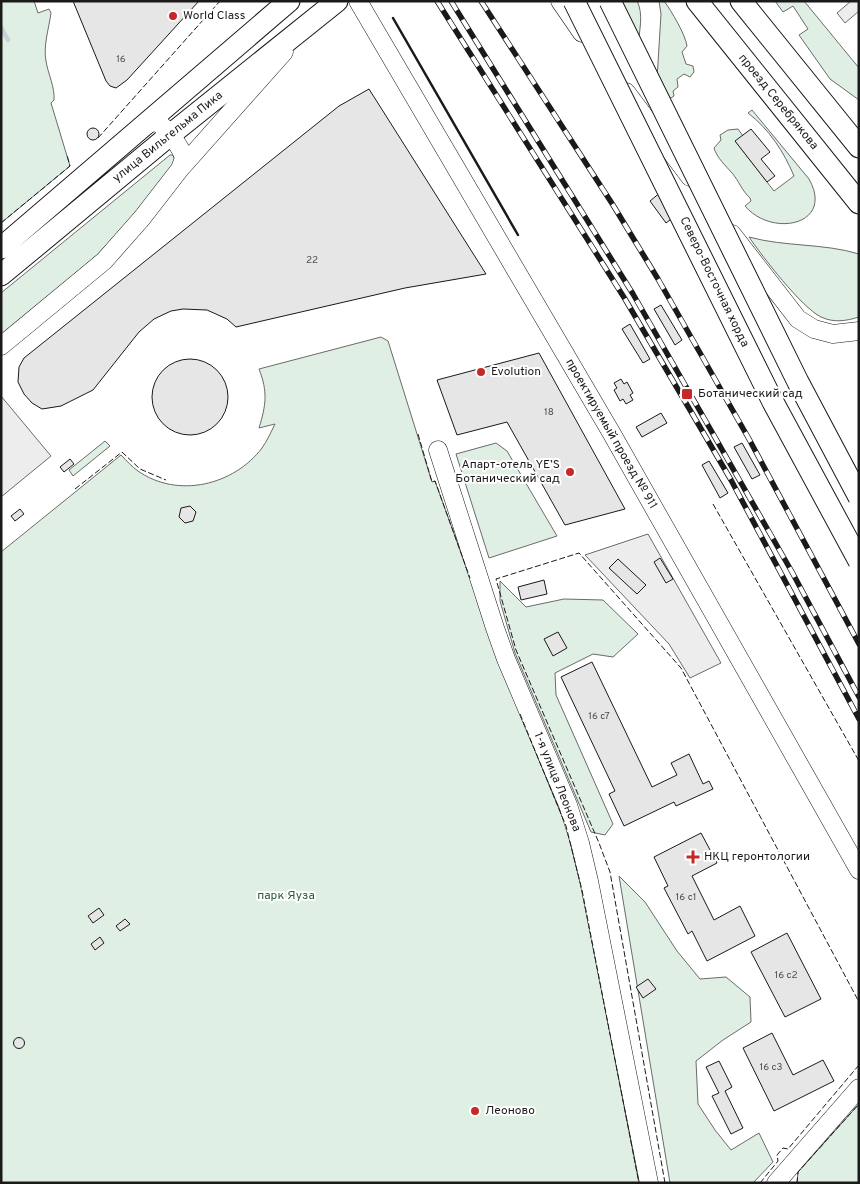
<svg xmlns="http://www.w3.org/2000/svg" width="860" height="1184" viewBox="0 0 860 1184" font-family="Overpass,sans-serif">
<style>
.green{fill:#e0efe3;stroke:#6a6a6a}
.parking{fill:#ededed;stroke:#6a6a6a}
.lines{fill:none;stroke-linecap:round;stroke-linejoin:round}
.stream{stroke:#c6d2dc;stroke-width:4.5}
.building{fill:#e6e6e6;stroke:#1a1a1a}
.minor-casing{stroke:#1a1a1a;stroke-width:19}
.major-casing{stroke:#1a1a1a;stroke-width:23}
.minor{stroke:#fff;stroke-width:18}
.major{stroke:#fff;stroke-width:21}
.rail-casing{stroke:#1a1a1a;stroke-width:5.5}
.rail{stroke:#fff;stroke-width:4;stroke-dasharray:11;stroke-linecap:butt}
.major-bridge-casing{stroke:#1a1a1a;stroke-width:23;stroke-linecap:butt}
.major-bridge{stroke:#fff;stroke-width:21}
.fence{stroke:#1a1a1a;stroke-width:1;stroke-dasharray:6 2.5;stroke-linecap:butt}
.wall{stroke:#1a1a1a;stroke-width:2.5}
.poi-dot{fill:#c62828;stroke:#fff;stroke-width:2}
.labels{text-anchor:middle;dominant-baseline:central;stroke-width:4;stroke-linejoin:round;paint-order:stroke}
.number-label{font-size:10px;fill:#4d4d4d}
.poi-label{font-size:12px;fill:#1a1a1a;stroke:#fff;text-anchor:start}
.street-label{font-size:12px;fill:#1a1a1a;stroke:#fff}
.park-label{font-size:12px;fill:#2b5a34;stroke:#fff}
</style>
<rect width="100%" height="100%" fill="#fff"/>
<!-- green -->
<path class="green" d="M1,1H34L38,13L49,9L51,13C49,28 43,46 46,61C48,74 55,87 54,100L51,103L70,166L1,223Z
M617,1H637C644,14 639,32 638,46Z
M659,1H664C671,10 686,36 687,46L682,52L686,64L693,66L694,72L690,77L684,74L677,79L678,87L673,91L674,96L671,98L667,96L657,79L661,14Z
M775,1H804L859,68V100L830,79L799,35L808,29L793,6L783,12Z
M752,110L809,179C835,225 772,238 745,206L751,201L750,198C742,191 739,181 732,173C725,165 717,158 714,148L721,140L720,135L728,130L738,129L743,136L736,142L774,191L794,176C784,152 769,129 748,113Z
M170,155H173L176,163L128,221L97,255L1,336V293Z
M749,237C785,247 823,243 859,254V317C846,321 834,323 821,317C801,307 762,256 749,237Z
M381,337L388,341L432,482L435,481L513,697L566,826L582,890L639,1183H1V552L121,455C127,461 132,467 138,471C178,499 234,485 262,448C267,441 271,432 275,424L259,428C266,405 268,392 259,369Z
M105,441L110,446L73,476L69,470Z
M496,443L507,451L557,536L489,558L456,454Z
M500,581L526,607L564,599L603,600L638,634L613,657L593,654L555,673L556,695L613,824L605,835L591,832L515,653L500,601Z
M619,876L645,902L677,951L700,979L726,977L750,997L751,1022L723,1040L696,1061L698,1104L715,1130L731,1150L759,1133L773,1162L753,1183H670Z
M859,1104V1183H797L798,1172Z"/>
<!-- parking -->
<path class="parking" d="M851,1H859V11L845,23L837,13Z
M1,396L51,456L1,497Z
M648,534L721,663L690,678L669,644L585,555Z"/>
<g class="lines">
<!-- stream -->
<path class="stream" d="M1,27L8,40"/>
</g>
<!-- building -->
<path class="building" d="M73,1H199L127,80L116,88L110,86L106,81Z
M369,89L486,274L405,288L236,327L227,319L207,310L183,309L171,311L154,319L139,332L93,390L61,406L42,409L32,403L24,394L18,382L19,367L24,358L339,106Z
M87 134a6 6 0 1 1 12 0a6 6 0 1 1-12 0Z
M751,129L770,152L761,159L775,176L767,182L735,141Z
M661,192L678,214L666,223L650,201Z
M661,305L682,340L675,345L654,309Z
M630,324L650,359L643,363L622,329Z
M539,353L625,509L565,525L507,422L457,435L437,380Z
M152 397a38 38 0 1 1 76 0a38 38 0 1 1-76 0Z
M621,379L624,384L627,382L633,393L630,395L633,400L626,404L623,399L620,401L614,390L617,388L614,383Z
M661,413L667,423L642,437L636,427Z
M742,443L760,475L752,479L734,447Z
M70,459L74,464L64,472L60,467Z
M709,461L728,493L720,498L702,465Z
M190,506L196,512L193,521L185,523L179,517L181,508Z
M20,509L24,514L15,521L11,516Z
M660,558L673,579L666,583L654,562Z
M618,559L646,585L637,594L609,568Z
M544,580L547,594L521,600L518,587Z
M558,632L567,648L553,656L544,639Z
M592,662L652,787L677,775L671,763L689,754L703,784L709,781L713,789L676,806L674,802L624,826L609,794L615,791L561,677Z
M701,833L717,863L692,876L714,920L740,906L755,936L707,961L692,931L688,934L664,888L668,886L654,857Z
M99,908L104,915L93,923L88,916Z
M125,919L130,924L120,931L116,926Z
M787,933L821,999L785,1017L751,952Z
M100,937L104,943L95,950L91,944Z
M648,979L656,989L643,998L636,987Z
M772,1033L793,1075L823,1060L834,1081L774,1111L743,1048Z
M13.5 1043a5.5 5.5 0 1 1 11 0a5.5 5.5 0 1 1-11 0Z
M719,1061L732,1087L725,1091L743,1128L731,1134L712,1096L719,1093L706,1067Z"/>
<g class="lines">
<!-- minor casing -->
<g class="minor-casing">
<path id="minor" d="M358,1L612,434L859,870
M560,1L582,33
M626,92L690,177
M147,125C150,123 151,122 155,122C164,123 182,149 184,158L180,169
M732,234L798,319L814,329L833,334L859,331
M1,346L104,261L142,218L180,169L284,52
M438,450L495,628L506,659L568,805L580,843L589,881L649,1183
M776,1183L859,1088"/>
</g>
<!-- major casing -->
<g class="major-casing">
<path id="major" d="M697,1L859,203
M741,1L859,147
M1,248L289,1
M1,275L170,135L337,1"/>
</g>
<!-- minor -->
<use href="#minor" class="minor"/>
<!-- major -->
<use href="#major" class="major"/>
<!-- rail casing -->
<g class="rail-casing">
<path id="rail" d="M437,1L625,299L731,480L859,719
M451,1L633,294L792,572L859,697
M481,1L613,205L658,279L749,439L859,644"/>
</g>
<!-- rail -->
<use href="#rail" class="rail"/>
<!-- major-bridge casing -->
<g class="major-bridge-casing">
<path id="major-bridge" d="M574,1L773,402L859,561
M610,1L798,382L859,497"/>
</g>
<!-- major-bridge -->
<use href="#major-bridge" class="major-bridge"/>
<!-- fence -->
<path class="fence" d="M98,138L220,1
M1,223L70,166L67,155
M418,434L432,482L435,481L470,578
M75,489L122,452L140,469L166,480
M713,504L859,761
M520,714L566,826L582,890L639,1183
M665,1183L610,872L599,843L516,650L496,579L579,553L681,668L859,1002
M760,1183L778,1161L777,1155L783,1148L788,1149L859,1065
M797,1183L798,1172L859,1104"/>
<!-- wall -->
<path class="wall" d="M393,18L518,235"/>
</g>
<!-- markers -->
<g class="poi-dot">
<circle cx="173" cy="16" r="5"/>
<circle cx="481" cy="372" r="5"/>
<rect x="681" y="388" width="12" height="12" rx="2.5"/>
<circle cx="570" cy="472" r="5"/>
<path d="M690.5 849.5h5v5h5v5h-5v5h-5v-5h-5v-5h5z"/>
<circle cx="475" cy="1111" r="5"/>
</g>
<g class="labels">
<!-- number labels -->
<g class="number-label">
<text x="121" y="59">16</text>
<text x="312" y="260">22</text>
<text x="549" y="412">18</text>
<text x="599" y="716">16 с7</text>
<text x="686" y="897">16 с1</text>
<text x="786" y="975">16 с2</text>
<text x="771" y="1067">16 с3</text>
</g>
<!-- poi labels -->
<g class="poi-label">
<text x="183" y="16">World Class</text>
<text x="491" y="372">Evolution</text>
<text x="698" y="394">Ботанический сад</text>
<text x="560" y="465" text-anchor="end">Апарт-отель YE’S<tspan x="560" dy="14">Ботанический сад</tspan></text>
<text x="704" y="857">НКЦ геронтологии</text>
<text x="485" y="1111">Леоново</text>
</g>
<!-- street labels -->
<g class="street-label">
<text transform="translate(778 102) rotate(51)">проезд Серебрякова</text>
<text transform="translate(168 137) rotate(-39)">улица Вильгельма Пика</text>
<text transform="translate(714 282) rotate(64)">Северо-Восточная хорда</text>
<text transform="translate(611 434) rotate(60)">проектируемый проезд № 911</text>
<text transform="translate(557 782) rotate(68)">1-я улица Леонова</text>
</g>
<!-- park labels -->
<g class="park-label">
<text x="286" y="896">парк Яуза</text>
</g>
</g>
<!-- border -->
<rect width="860" height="1184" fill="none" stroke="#1a1a1a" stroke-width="5"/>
</svg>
